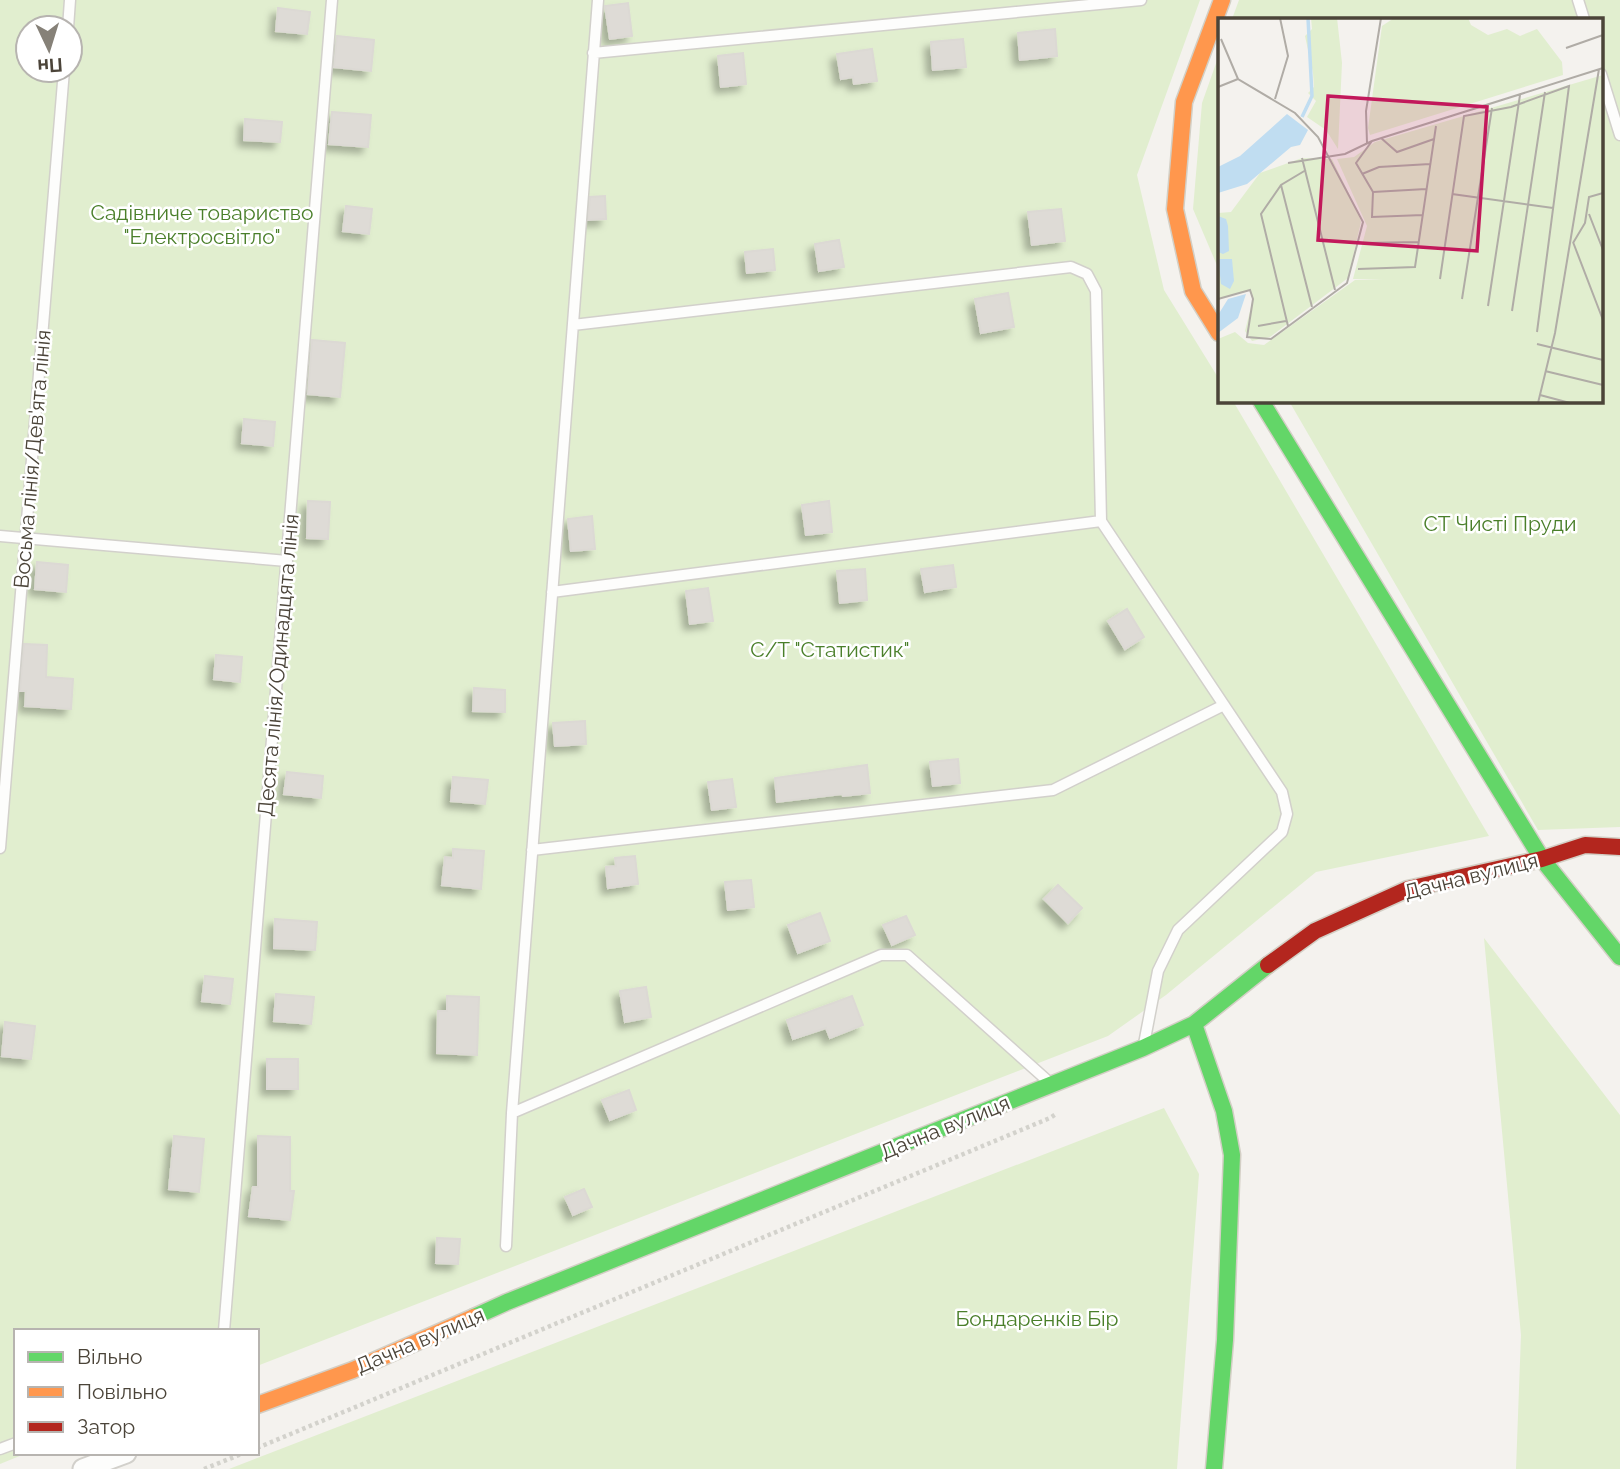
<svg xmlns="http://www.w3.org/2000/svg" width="1620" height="1469" viewBox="0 0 1620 1469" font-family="Raleway,sans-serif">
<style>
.green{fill:#e1eecf;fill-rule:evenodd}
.building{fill:#dedbd6;stroke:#dcd9d4;stroke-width:2;filter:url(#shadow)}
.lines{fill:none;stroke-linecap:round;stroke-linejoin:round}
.lane-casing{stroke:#d2d0cb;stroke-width:13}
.street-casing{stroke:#d2d0cb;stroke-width:23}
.fast-casing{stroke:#d3cfc5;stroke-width:19}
.slow-casing{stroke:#d3cfc5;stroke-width:19}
.jam-casing{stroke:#d3cfc5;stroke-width:19}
.path{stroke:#d3d2cc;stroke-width:4.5;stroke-dasharray:3.5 3.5;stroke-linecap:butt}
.lane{stroke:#fdfdfc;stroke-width:10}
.street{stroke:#fdfdfc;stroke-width:19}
.fast{stroke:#63d668;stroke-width:16}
.slow{stroke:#ff974d;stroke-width:16}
.jam{stroke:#b3261e;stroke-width:16}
.labels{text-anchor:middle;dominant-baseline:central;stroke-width:5;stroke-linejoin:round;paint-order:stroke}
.park-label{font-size:21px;fill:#4a7f2a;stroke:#fff}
.street-label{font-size:21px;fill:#4b4439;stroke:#fff}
.inset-river{fill:none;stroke:#c0ddf1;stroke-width:3.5}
.inset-road{fill:none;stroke:#b0aca6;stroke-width:2}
.view{fill:#c2185b;fill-opacity:0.15;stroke:#c2185b;stroke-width:3.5}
.inset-edge{fill:none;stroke:#4b4439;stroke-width:3.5}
</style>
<defs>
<filter id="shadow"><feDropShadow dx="-6" dy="6" stdDeviation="3.5" flood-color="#0004"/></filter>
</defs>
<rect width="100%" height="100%" fill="#f4f2ee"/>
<!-- green -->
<path class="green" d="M0,0H1200L1137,175L1164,290L1219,379V401H1233L1489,836L1316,872L1166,995L1108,1036L257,1366V1331H16V1453H27L0,1464ZM28,28H70V70H28Z
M1239,0H1620V827L1538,830L1289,401H1601V19H1232Z
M1219,55V270L1193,209L1202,103Z
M1484,938L1620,1115V1469H1516L1521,1335Z
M1164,1108L1199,1174L1177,1469H229Z"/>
<!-- building -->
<path class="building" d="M628,3L632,36L610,39L605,6Z
M278,8L310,12L307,34L276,31Z
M1055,29L1057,56L1020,60L1018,33Z
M337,36L374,40L371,71L334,67Z
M963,39L966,67L933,70L931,42Z
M872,49L877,81L854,84L853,77L841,79L837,54Z
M743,53L746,84L721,87L718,56Z
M332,112L371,115L368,147L329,144Z
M245,119L282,122L280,142L244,140Z
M605,196L606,219L588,220L590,197Z
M346,206L372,209L369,234L343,231Z
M1061,209L1065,241L1032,245L1028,212Z
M839,240L844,267L819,271L815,244Z
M773,249L775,270L747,273L745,252Z
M1008,293L1014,327L981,333L975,299Z
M312,340L345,343L340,397L308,394Z
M244,419L275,422L273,446L242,443Z
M308,501L330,502L328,539L307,538Z
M829,501L832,532L806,535L802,505Z
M592,516L595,549L571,551L568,519Z
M37,562L68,565L66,592L35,589Z
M953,565L956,587L925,592L921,569Z
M865,569L867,600L840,603L837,571Z
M708,588L713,621L690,624L686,591Z
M1127,609L1144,637L1125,649L1108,621Z
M24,644L47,645L46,677L73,679L71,709L25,706L26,691H20Z
M216,655L242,657L240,682L214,679Z
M474,688L505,690V712L473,711Z
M585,721L586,744L555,746L553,723Z
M958,759L960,783L933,786L930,762Z
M867,765L870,793L843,796L842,794L777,802L775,778Z
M287,772L323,776L321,798L284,794Z
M453,777L488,780L485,804L451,801Z
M732,779L736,807L712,810L708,782Z
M453,849L484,851L481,889L442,885L445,857L453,858Z
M635,856L638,884L608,888L606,867L616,866L615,858Z
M751,880L754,907L728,910L725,882Z
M1058,885L1082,908L1068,923L1044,899Z
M820,913L830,941L798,953L788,925Z
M906,916L915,935L892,945L883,925Z
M275,919L317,922L315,950L274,948Z
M205,976L233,979L230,1004L202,1001Z
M646,987L651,1017L625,1022L620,991Z
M276,994L314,997L311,1024L274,1021Z
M447,996L479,997L477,1055L437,1053L438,1011H447Z
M852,996L863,1025L830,1038L826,1028L793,1039L787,1020Z
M5,1022L35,1026L31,1059L2,1056Z
M267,1059H298V1089H267Z
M629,1090L636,1110L610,1120L602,1100Z
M174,1136L204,1139L199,1192L169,1189Z
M258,1136L290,1137V1191H294L290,1220L249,1216L253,1187H258Z
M584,1189L592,1207L573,1215L565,1197Z
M437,1238L460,1239L458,1264L436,1263Z"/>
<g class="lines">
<!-- lane casing -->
<g class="lane-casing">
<path id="lane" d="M1578,0L1584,19
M68,28L70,0
M593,53L1141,0
M1601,74L1620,135
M573,325L1071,267L1087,274L1096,291L1101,521L1282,792L1287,814L1282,832L1178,930L1158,971L1144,1044
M0,536L287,561
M552,592L1101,521
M0,848L64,70
M532,850L1053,790L1224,705
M512,1113L881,955H907L1049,1082
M506,1246L512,1113L598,0
M224,1331L332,0
M0,1449L16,1443"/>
</g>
<!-- street casing -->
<g class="street-casing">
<path id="street" d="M83,1469L126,1453"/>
</g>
<!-- fast casing -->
<g class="fast-casing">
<path id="fast" d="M1261,401L1542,859L1620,957
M1194,1024L1224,1111L1232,1155L1225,1340L1214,1469
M474,1317L507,1302L1143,1048L1194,1024L1268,965"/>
</g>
<!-- slow casing -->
<g class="slow-casing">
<path id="slow" d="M1219,333L1193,291L1175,209L1184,102L1222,0
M257,1405L353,1370L474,1317"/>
</g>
<!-- jam casing -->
<g class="jam-casing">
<path id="jam" d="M1268,965L1315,931L1408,889L1542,859L1585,845L1620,847"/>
</g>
<!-- path -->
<path class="path" d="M257,1448L1050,1118L1056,1114
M204,1469L244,1453"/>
<!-- lane -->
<use href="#lane" class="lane"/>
<!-- street -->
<use href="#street" class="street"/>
<!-- fast -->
<use href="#fast" class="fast"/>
<!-- slow -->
<use href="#slow" class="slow"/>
<!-- jam -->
<use href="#jam" class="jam"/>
</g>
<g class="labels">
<!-- park labels -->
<g class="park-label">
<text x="202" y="212">Садівниче товариство<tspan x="202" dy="24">"Електросвітло"</tspan></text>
<text x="1500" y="523">СТ Чисті Пруди</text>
<text x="830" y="649">С/Т "Статистик"</text>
<text x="1037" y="1318">Бондаренків Бір</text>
</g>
<!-- street labels -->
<g class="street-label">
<text transform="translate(32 459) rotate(-85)">Восьма лінія/Дев'ята лінія</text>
<text transform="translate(278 665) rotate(-85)">Десята лінія/Одинадцята лінія</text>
<text transform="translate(1471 876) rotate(-14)">Дачна вулиця</text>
<text transform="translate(945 1127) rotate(-22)">Дачна вулиця</text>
<text transform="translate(420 1340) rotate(-23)">Дачна вулиця</text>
</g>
</g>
<!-- overview -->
<g transform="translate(1218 18)">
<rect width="385" height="385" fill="#f4f2ee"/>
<path d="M93,0H119L124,45L120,131L108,112L89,99L98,83L90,75L96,69L95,55L87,18L94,11ZM176,0H250L253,7L270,17L289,11L302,18L319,11L344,44L345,57L152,117L150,110L164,8ZM385,57V385H0V321L17,314L30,325L46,327L137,262L165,261H135L149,208L119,141L136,139L157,124ZM84,140L114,141L140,194L143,204L130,260L52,319L34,323L27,313L35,281L32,272L0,281V195L13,194L42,155Z" fill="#e1eecf"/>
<path d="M69,96L90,112L82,127L73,129L29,166L0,175V149L22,138ZM0,198L8,201L10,208L11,233L5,236L0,234ZM0,241H14L16,263L12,271L3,266ZM28,276L20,300L0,315V297L10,281Z" fill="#c0ddf1"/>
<path class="inset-river" d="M84,99L94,78L90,0"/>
<path class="inset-road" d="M348,30L385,17M0,69L20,61M57,81L70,38L62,0M163,120L179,134L216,121M154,123L138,145L155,174L154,199L205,197M149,125L148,93L163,0M84,140L117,272M70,145L127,136L154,123L385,50M144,156L161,149L212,146M63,167L94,289M155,174L208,171M234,176L335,190M371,196L385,232M355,224L385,302M146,225L200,224M355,225L367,205L371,179L385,175M140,251L197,249L218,108M222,261L246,98L293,89L351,68L319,314M0,281L32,272L35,281L29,319L53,321L129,265L145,204L100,119L77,95L20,61L3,21M244,281L274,90M270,288L302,77M294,293L327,74M40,308L68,303M70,308L43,196L63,167L88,152M319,326L385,342M327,353L385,367M322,377L352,385M320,385L337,315L381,51"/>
<path class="view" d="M110,78L269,89L259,233L100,222Z"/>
<rect width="385" height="385" class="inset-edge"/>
</g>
<!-- legend -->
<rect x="14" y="1329" width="245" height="126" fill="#ffffff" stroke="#b7b4b0" stroke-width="2"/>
<rect x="28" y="1352" width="35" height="10" fill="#63d668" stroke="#b7b4b0" stroke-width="2"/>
<text x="77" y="1364" font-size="21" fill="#4b4439">Вільно</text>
<rect x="28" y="1387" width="35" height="10" fill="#ff974d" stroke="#b7b4b0" stroke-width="2"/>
<text x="77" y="1399" font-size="21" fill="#4b4439">Повільно</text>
<rect x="28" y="1422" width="35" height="10" fill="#b3261e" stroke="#b7b4b0" stroke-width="2"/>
<text x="77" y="1434" font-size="21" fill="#4b4439">Затор</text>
<!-- north arrow -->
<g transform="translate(49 49) rotate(176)"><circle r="33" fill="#ffffff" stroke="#b7b4b0" stroke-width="2"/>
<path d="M0-5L12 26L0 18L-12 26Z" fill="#868178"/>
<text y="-10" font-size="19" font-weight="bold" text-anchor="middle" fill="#4b4439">Пн</text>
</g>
</svg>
